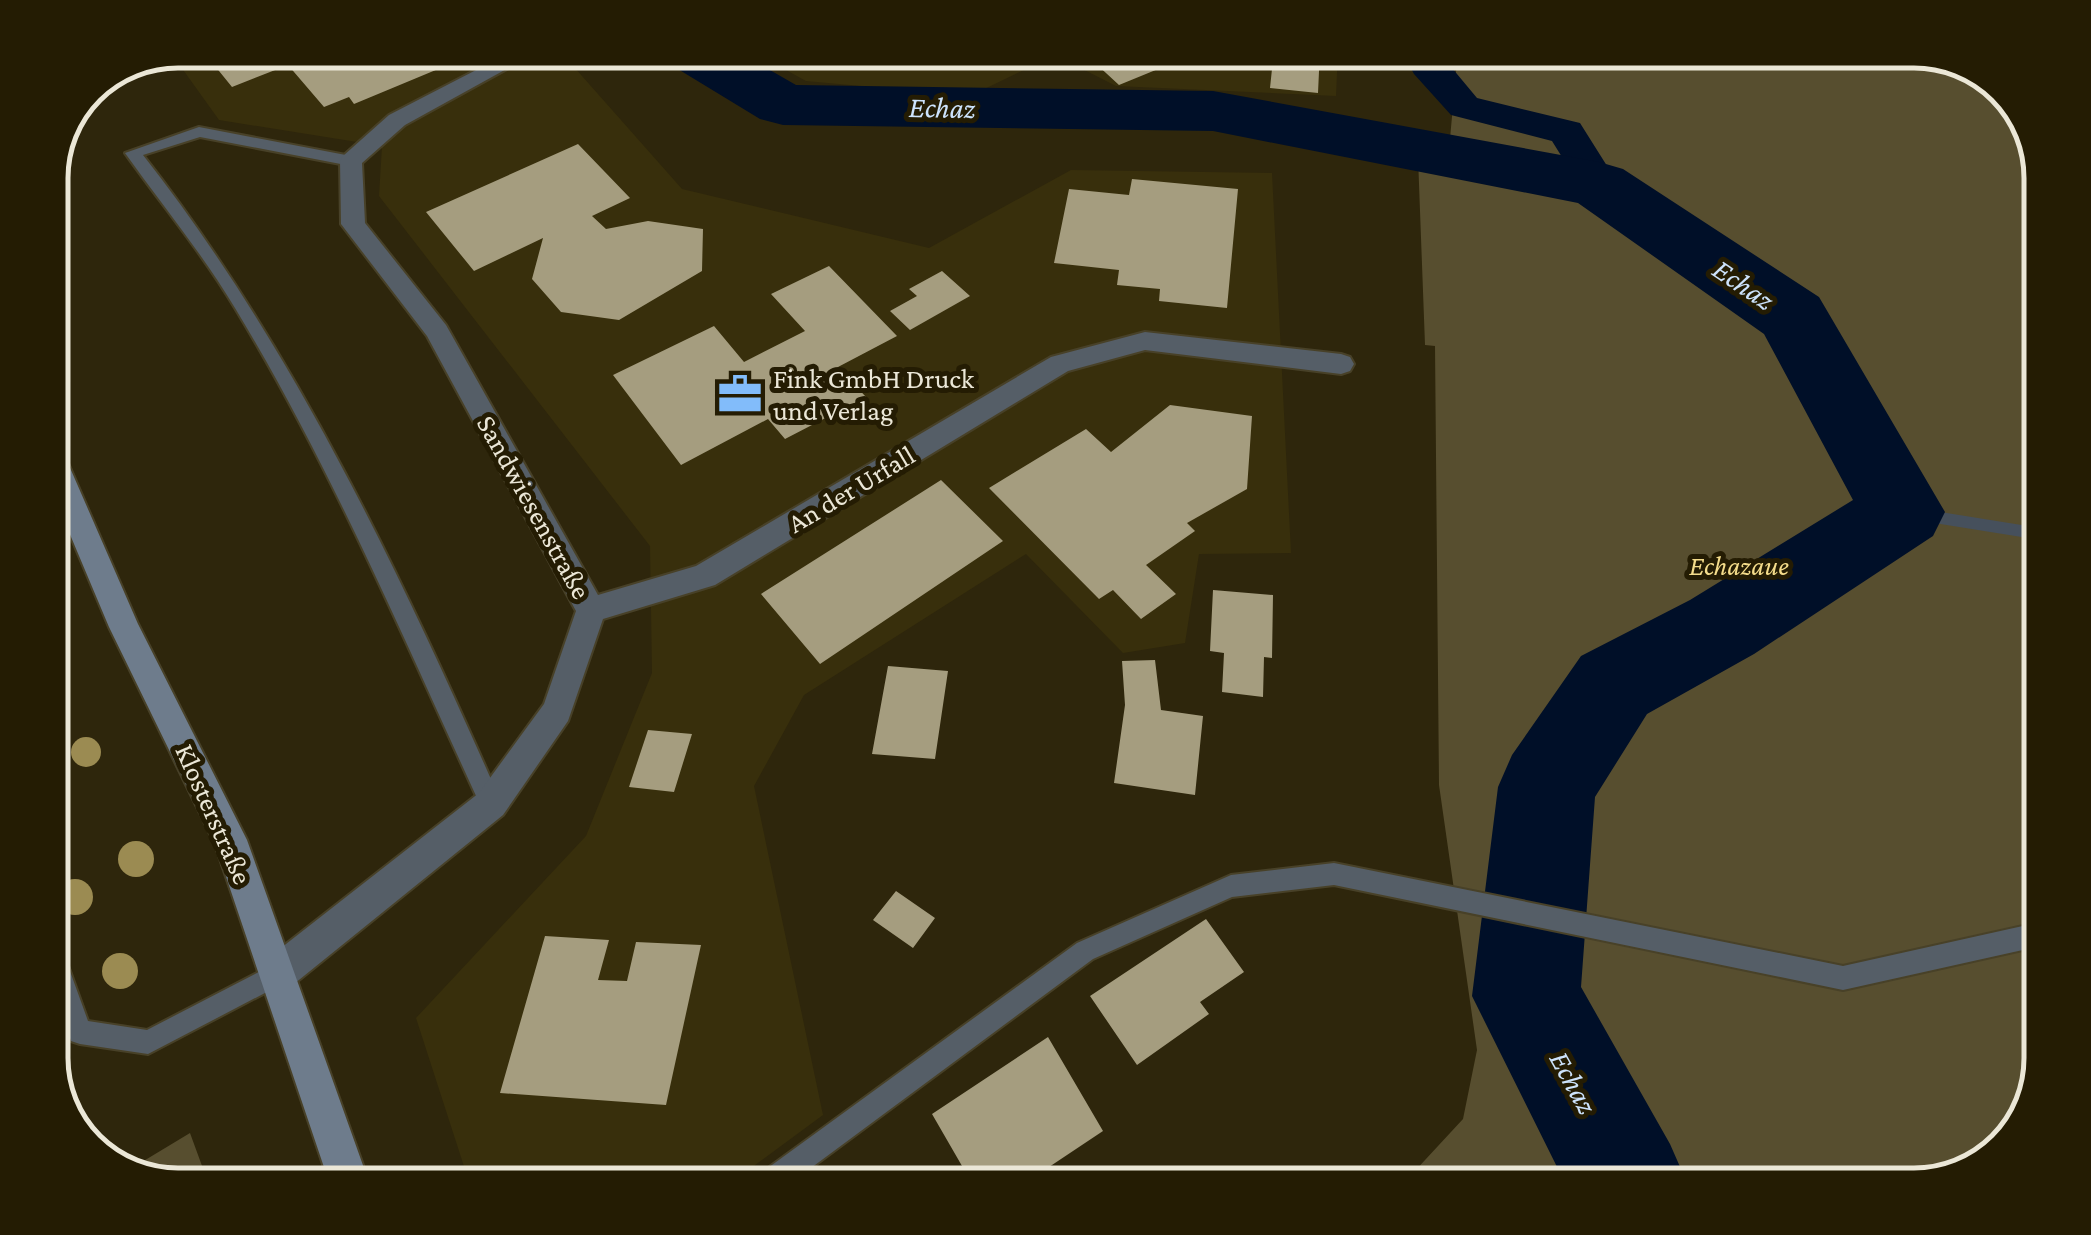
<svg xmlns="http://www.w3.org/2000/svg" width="2091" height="1235" viewBox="0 0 2091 1235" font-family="'Crimson Pro',serif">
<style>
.built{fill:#382f0c}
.green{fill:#574e2f}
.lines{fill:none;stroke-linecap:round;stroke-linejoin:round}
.stream{fill:#46505c;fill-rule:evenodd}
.canal{fill:#000f28;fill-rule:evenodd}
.river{fill:#000f28;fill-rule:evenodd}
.building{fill:#a59d7f}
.lane-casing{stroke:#484128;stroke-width:4}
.street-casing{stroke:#484128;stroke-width:4}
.secondary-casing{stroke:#484128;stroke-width:4}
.lane{fill:#555e67;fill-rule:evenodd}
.street{fill:#555e67;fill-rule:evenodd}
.secondary{fill:#6e7c8c;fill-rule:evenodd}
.tree{fill:#9b8b52}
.labels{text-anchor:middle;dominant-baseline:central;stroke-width:10;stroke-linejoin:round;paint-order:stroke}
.poi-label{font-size:28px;fill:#ebe7d7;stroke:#241c03;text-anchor:start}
.street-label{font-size:28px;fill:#ebe7d7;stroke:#241c03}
.park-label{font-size:28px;font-style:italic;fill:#f5dd8b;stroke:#241c03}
.water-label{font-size:30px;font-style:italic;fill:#cde3fc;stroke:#241c03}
.rim{fill:none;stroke:#ebe7d7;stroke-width:5}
</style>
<rect width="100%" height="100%" fill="#2e260c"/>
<!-- built -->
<path class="built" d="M178,50H559L682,189L929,248L1071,170L1272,173L1291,553L1199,554L1185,643L1123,653L1026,554L804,695L754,786L823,1115L728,1185H470L416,1018L586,836L652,673L650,546L379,196L382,146L219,120L171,53Z
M750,50H1338L1336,96L1116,86L1055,55L970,96L806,81Z"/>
<!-- green -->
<path class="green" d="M1458,50H1913L1965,64L2024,116L2041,170V1058L2024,1122L1977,1168L1914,1185H1416L1413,1173L1463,1119L1477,1050L1439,785L1435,346L1425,345L1418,157L1447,172Z
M190,1133L209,1185H178L127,1171Z"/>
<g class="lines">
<!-- stream -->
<path class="stream" d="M1903,506L2041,528V540L1903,518L1896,512Z"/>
<!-- canal -->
<path class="canal" d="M1401,50H1437L1477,98L1580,123L1619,185L1613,194L1599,198L1585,194L1552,141L1451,115L1414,74Z"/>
<!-- river -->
<path class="river" d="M659,50H735L796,85L1213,91L1599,162L1623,169L1819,297L1945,512L1933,536L1754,654L1647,714L1595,797L1581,987L1670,1144L1688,1185H1566L1472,996L1498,787L1512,755L1581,656L1690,600L1853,500L1764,334L1578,203L1213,131L783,125L760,119L668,63Z"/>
</g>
<!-- building -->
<path class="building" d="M202,50H426L443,67L354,104L349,97L324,107L288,65L232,87Z
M1081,50H1144L1163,67L1119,85Z
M1274,50H1320L1318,93L1270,88Z
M578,144L630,198L592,216L606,229L648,221L703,229L702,271L619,320L561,312L532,279L543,238L474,271L426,212Z
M1132,179L1238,189L1227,308L1159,301L1160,289L1117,285L1119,270L1054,263L1069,189L1129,195Z
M829,266L897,336L838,367L866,397L785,439L768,419L681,465L613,375L714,326L744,362L805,331L771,294Z
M942,271L970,296L910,330L890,311L917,296L909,289Z
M1170,405L1252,416L1247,489L1187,523L1195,531L1146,565L1176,594L1141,619L1113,590L1099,599L989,488L1086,429L1111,452Z
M941,480L1003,541L820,664L761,594Z
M1213,590L1273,595L1272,658L1264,657L1263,697L1222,692L1224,653L1210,651Z
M1155,660L1161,710L1203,716L1195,795L1114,783L1125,705L1122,661Z
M888,666L948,671L935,759L872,754Z
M648,730L692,734L674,792L629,787Z
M896,891L935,918L913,948L873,920Z
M1206,919L1244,972L1200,1002L1209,1014L1137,1065L1090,996Z
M545,936L609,940L598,980L627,981L636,942L701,945L666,1105L500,1093Z
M1048,1037L1103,1131L1022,1185H973L932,1114Z"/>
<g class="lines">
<!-- lane casing -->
<g class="lane-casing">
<path id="lane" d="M199,127L351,156L359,161L351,166L200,137L143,155C296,350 402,578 502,804L499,811L491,814L483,811C405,642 332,468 235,308C202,253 162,205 125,153Z
M1334,863L1843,966L2041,922V946L1843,990L1334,885L1232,897L1093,959L788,1185H753L757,1176L1077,943L1231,875Z
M50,934L58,938L88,1021L147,1030L276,963L284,967L288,975L284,983L148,1054L80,1044L71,1041L50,981Z"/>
</g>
<!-- street casing -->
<g class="street-casing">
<path id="street" d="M515,50H541L405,125L362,163L365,223L446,325L598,595L696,566L1051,357L1145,332L1341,354L1350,357L1354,364L1350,371L1341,374L1145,350L1068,371L715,585L603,619L568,721L503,815L289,988L276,993L263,988L258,975L263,962L479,793L544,704L576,611L427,336L341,224L340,161L343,156L389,115Z"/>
</g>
<!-- secondary casing -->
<g class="secondary-casing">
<path id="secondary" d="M50,443L60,447L64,454L138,624L247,840L370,1185H330L215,844L109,627L50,487Z"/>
</g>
<!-- lane -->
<use href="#lane" class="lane"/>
<!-- street -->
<use href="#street" class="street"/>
<!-- secondary -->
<use href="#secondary" class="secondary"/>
</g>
<!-- trees -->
<g class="tree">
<circle cx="86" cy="752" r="15"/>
<circle cx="136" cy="859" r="18"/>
<circle cx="75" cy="897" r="18"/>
<circle cx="120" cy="971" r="18"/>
</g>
<!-- icons -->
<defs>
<g id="office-bare" transform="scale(3.45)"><path d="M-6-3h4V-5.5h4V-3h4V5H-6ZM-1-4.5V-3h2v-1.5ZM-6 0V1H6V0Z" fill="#82bcfa" stroke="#241c03" stroke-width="2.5" paint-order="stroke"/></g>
</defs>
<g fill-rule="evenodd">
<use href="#office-bare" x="740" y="394"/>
</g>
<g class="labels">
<!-- poi labels -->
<g class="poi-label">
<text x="773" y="378">Fink GmbH Druck<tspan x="773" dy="32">und Verlag</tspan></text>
</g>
<!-- street labels -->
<g class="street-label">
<text transform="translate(851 489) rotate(-31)">An der Urfall</text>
<text transform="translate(534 507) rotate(61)">Sandwiesenstraße</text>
<text transform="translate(214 814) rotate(66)">Klosterstraße</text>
</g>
<!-- park labels -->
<g class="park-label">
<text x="1739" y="565">Echazaue</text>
</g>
<!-- water labels -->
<g class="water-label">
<text transform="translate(942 107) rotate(1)">Echaz</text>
<text transform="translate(1744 284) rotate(34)">Echaz</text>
<text transform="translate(1574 1082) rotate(61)">Echaz</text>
</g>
</g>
<!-- crop -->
<path d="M0 0H2091V1235H0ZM178 68H1914A110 110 0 0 1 2024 178V1058A110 110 0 0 1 1914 1168H178A110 110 0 0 1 68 1058V178A110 110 0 0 1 178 68Z" fill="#241c03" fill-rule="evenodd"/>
<path class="rim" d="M178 68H1914A110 110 0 0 1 2024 178V1058A110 110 0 0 1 1914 1168H178A110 110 0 0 1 68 1058V178A110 110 0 0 1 178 68Z"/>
</svg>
